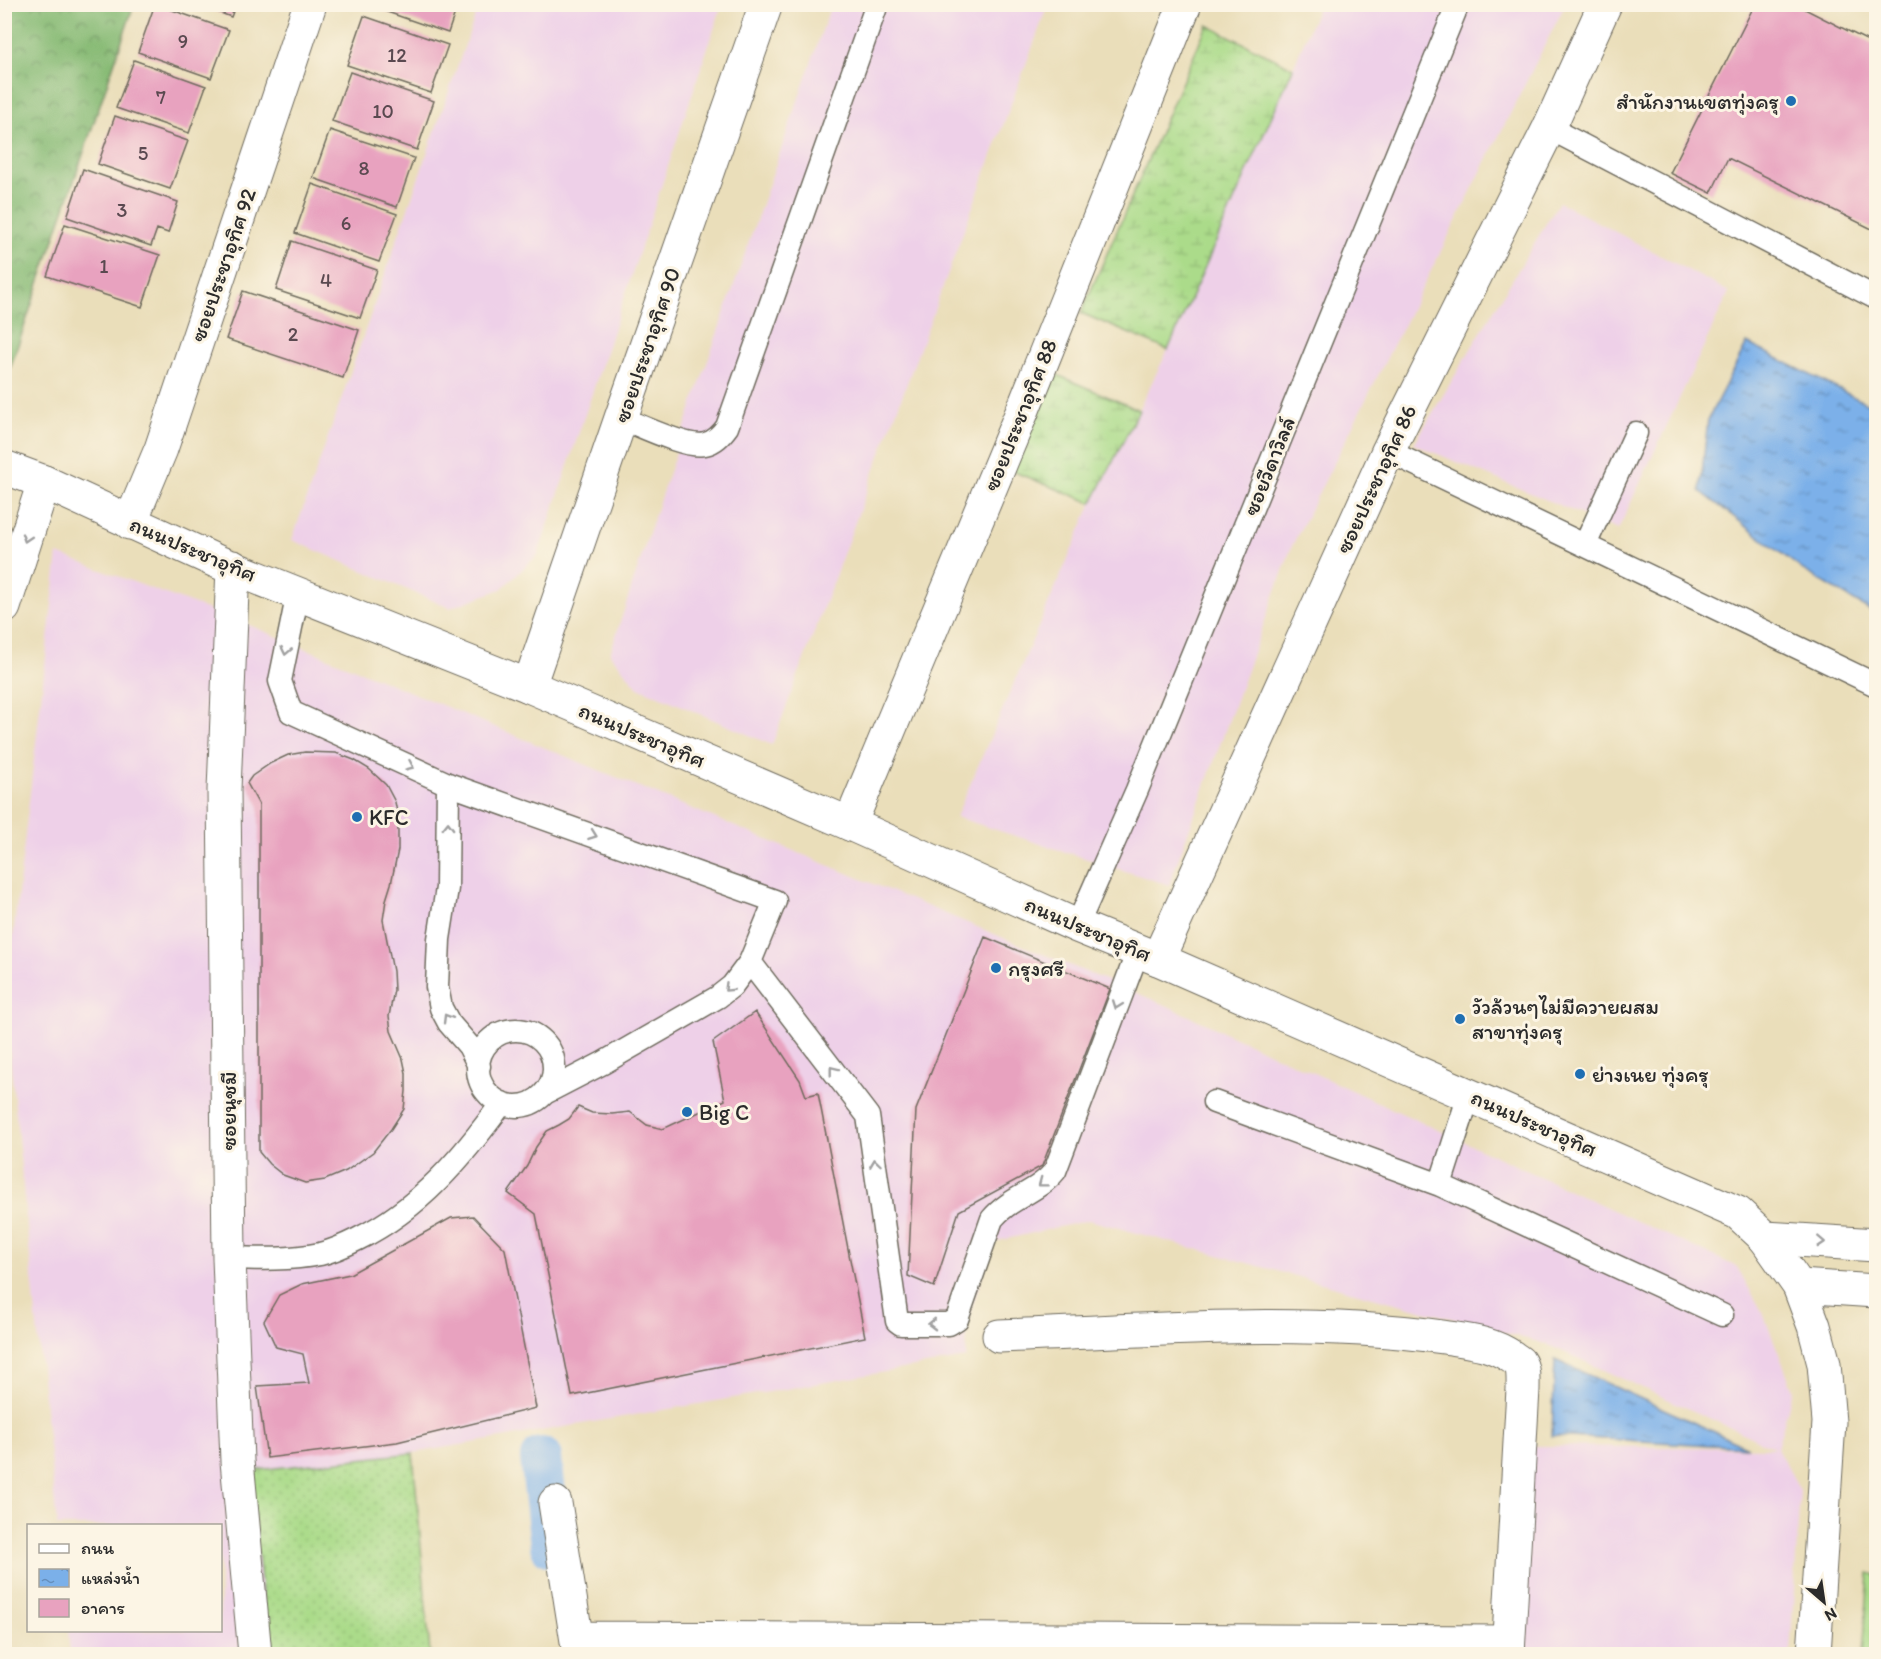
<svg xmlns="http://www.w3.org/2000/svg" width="1881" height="1659" viewBox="0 0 1881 1659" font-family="Itim,'Playpen Sans Thai',sans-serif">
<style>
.built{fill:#eed0e8}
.grass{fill:url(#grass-dots);stroke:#6b835a;stroke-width:1.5}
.forest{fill:url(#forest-crowns);stroke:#5a7350;stroke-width:1.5}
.wetland{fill:url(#wetland-marsh);stroke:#6b835a;stroke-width:1.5}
.pitch{fill:#abdb8a;stroke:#6b835a;stroke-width:1.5}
.water{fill:url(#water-ripples);stroke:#536e8a;stroke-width:1.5}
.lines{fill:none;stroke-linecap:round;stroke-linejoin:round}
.canal{stroke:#7bb0e9;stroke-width:42}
.building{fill:#e8a2bf}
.service-casing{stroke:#6e6a5d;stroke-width:25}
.minor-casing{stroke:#6e6a5d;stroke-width:35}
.tertiary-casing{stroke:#6e6a5d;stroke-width:35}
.secondary-casing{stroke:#6e6a5d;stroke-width:35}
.service{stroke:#fff;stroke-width:22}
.minor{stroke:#fff;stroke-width:33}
.tertiary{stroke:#fff;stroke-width:33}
.secondary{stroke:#fff;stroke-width:33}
.oneway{stroke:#a0a0a0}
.poi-dot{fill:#1f6fb2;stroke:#fcf5e5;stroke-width:2}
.labels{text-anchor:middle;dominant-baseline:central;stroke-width:6;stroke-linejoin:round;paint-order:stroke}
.number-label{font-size:20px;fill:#5a4950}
.poi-label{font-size:22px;fill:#2b2b2b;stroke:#fcf5e5;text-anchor:start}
.street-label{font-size:22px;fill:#2b2b2b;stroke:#fcf5e5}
</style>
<defs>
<pattern id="grass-dots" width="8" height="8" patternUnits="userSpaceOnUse" patternTransform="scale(1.5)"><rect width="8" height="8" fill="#abdb8a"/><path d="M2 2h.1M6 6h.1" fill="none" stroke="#93bc77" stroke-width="1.8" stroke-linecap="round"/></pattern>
<pattern id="forest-crowns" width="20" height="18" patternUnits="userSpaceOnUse" patternTransform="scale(1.5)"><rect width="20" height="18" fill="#88bb76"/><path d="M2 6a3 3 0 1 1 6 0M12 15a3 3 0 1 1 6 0" fill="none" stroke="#6f9861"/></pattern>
<pattern id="wetland-marsh" width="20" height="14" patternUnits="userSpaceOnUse" patternTransform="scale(1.5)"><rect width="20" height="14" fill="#abdb8a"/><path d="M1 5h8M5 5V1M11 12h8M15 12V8" fill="none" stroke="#93bc77"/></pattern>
<pattern id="water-ripples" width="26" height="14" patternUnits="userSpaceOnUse" patternTransform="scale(1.5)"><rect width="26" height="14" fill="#7bb0e9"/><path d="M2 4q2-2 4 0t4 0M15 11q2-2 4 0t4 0" fill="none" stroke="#658fbd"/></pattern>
</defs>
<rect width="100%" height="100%" fill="#fcf5e5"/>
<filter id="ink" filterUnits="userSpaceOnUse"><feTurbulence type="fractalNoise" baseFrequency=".0167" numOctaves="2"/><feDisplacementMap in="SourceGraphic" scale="12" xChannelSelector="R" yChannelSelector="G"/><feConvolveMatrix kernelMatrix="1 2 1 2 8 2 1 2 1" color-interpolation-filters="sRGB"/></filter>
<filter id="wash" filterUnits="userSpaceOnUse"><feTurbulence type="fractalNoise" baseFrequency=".008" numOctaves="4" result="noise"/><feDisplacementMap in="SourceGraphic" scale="24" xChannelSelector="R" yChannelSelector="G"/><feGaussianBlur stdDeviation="1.35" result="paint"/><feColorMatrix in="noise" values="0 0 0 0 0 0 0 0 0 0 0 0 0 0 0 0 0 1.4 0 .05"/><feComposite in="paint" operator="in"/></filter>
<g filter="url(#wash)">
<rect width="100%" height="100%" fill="#eadeba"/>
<!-- built -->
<path class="built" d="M479,5H722L538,555L501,589L450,608L292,540Z
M831,5H1048L772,745L638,687L610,654L660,499Z
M1319,5H1565L1292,546L1169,885L956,817L1092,503L1168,350L1293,68Z
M1559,202L1729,292L1618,530L1414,444Z
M58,554L244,623L1163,1004L1737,1267L1763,1313L1793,1390L1777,1448L1800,1490L1790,1654H1520L1529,1446L1775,1448L1546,1344L1089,1220L993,1242L967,1322L966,1358L413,1453L250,1471L269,1654H70L68,1631L220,1630V1526H57L5,1006Z"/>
<!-- grass -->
<path class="grass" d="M413,1453L430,1654H269L249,1471Z"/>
<!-- forest -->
<path class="forest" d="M5,4L134,5L5,383L4,5Z"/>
<!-- wetland -->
<path class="wetland" d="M1207,25L1293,68L1168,350L1081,313Z
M1055,374L1139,410L1092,503L1012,471Z"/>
<!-- pitch -->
<path class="pitch" d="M1869,1573L1876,1575V1654H1863Z"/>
<!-- water -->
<path class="water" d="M1747,343L1876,408V614L1803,570L1700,491L1708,419Z
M1555,1360L1748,1447L1552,1436Z"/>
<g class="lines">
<!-- canal -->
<path class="canal" d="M541,1458L551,1546"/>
</g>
<g id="blocks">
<!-- building -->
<path class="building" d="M155,4L229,30L211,78L138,52Z
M197,4H236L231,17Z
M364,4H458L448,33Z
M1755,4H1795L1876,45V231L1728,158L1711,193L1670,173Z
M364,16L448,45L431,93L347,65Z
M134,60L206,86L189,133L116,108Z
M350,72L434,101L417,150L332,121Z
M115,116L188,141L170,189L98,164Z
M330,130L414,158L397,207L313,178Z
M83,169L178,202L168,233L157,229L151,246L67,217Z
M312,184L397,214L379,262L295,233Z
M65,224L160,255L142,307L47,276Z
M292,241L377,270L360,318L276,290Z
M243,291L359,330L343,378L226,339Z
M305,752L336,753L354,760L369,769L386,785L395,802L398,817V850L391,884L386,900L383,920L393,971L394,990L389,1016L391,1031L403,1059L406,1073V1091L404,1109L391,1129L373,1152L346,1171L325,1180L305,1183L283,1175L269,1164L259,1152V805L247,783L252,776L271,763L288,755Z
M985,937L1110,989L1042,1166L959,1211L934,1287L908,1276L916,1110Z
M755,1012L800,1080L806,1096L818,1093L865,1337L572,1396L536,1214L508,1193L527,1166L536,1147L547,1131L559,1125L569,1119L578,1107L592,1113L612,1114L630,1112L647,1125L663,1129L725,1100L713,1042Z
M473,1216L505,1249L536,1408L397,1442L267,1458L257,1386L309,1383L303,1354L276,1347L264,1321L279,1295L302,1284L350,1274L451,1218Z"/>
</g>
</g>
<g filter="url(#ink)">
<use href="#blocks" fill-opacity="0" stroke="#6e6a5d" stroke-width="1.5"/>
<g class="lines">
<!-- service casing -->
<g class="service-casing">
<path id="service" d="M1549,128L1876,298
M621,418C639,425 688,449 705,444C715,442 721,435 727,427L877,4
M1388,451L1876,685
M1585,545L1636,433
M298,593L280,681L291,712L448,784L775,901L750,962L732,986L718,997L603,1063L545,1093
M448,784L447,888L439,939L437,987L441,1008L449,1023L469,1046L479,1066
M1077,926L1137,790L1458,4
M750,962L868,1116L897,1321L901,1324H949L957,1319L992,1219C1009,1198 1038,1192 1055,1171L1138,951
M478 1068a38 38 0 1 1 76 0a38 38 0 1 1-76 0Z
M1214,1102L1440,1185L1722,1315
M1440,1185L1469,1095
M229,1258C259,1259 290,1260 320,1254C333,1251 346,1245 358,1239C419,1209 462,1158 502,1103"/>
</g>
<!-- minor casing -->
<g class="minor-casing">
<path id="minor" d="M130,523L161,449L310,4
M233,567L224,790L229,1258L237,1461L255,1654
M4,607L44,482
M850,824L1022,412L1185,4
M1158,959L1388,451L1549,128L1605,4
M1765,1238L1876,1245
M1799,1286L1876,1291
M999,1336C1146,1331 1296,1317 1443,1337C1469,1341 1490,1342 1512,1357C1513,1358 1518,1361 1519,1362C1524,1369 1523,1381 1523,1389L1508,1654
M555,1503L579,1654
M577,1638L1508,1642"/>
</g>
<!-- tertiary casing -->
<g class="tertiary-casing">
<path id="tertiary" d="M529,686L621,418L766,4"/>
</g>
<!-- secondary casing -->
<g class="secondary-casing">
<path id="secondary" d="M4,467L44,482L218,562L529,686L850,824L1077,926L1158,959L1738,1213L1765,1238L1799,1286L1814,1326L1824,1364L1829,1422L1814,1654"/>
</g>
<!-- service -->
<use href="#service" class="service"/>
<!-- minor -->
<use href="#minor" class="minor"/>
<!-- tertiary -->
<use href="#tertiary" class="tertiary"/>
<!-- secondary -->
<use href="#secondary" class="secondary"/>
</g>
<!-- one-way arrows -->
<defs><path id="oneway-chevron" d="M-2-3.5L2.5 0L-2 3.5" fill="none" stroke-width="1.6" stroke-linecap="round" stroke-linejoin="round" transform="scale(1.5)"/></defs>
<g class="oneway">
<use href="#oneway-chevron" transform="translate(26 538) rotate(108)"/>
<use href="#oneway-chevron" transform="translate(286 651) rotate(102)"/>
<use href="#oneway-chevron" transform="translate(410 766) rotate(24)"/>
<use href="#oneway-chevron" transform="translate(448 826) rotate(-89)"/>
<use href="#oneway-chevron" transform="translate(593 835) rotate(20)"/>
<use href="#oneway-chevron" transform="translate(728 988) rotate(136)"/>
<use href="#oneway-chevron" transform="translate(1117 1005) rotate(110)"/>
<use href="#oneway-chevron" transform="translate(447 1018) rotate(-121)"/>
<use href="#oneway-chevron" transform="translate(833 1070) rotate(-128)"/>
<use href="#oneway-chevron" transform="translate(875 1163) rotate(-98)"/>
<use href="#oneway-chevron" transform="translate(1042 1183) rotate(143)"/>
<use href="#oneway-chevron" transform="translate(1821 1242) rotate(3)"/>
<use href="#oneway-chevron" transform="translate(932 1324) rotate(179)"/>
</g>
</g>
<!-- markers -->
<g class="poi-dot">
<circle cx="1791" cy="101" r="6"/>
<circle cx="357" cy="817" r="6"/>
<circle cx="996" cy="968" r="6"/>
<circle cx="1460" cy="1019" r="6"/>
<circle cx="1580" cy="1074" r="6"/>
<circle cx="687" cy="1112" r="6"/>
</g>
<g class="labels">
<!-- number labels -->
<g class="number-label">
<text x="183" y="41">9</text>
<text x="397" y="55">12</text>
<text x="161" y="97">7</text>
<text x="383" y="111">10</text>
<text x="143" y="153">5</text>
<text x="364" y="168">8</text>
<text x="122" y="210">3</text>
<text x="346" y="223">6</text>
<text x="104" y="266">1</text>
<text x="326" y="280">4</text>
<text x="293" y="334">2</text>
</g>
<!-- poi labels -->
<g class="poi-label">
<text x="1779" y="101" text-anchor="end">สำนักงานเขตทุ่งครุ</text>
<text x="369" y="817">KFC</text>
<text x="1008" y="968">กรุงศรี</text>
<text x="1472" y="1006">วัวล้วนๆไม่มีควายผสม<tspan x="1472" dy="25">สาขาทุ่งครุ</tspan></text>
<text x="1592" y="1074">ย่างเนย ทุ่งครุ</text>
<text x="699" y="1112">Big C</text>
</g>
<!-- street labels -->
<g class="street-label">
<text transform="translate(223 265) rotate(-71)">ซอยประชาอุทิศ 92</text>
<text transform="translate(647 345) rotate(-71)">ซอยประชาอุทิศ 90</text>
<text transform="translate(1020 415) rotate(-68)">ซอยประชาอุทิศ 88</text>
<text transform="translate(1269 466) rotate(-68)">ซอยวีดาวิลล์</text>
<text transform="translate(1376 479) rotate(-65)">ซอยประชาอุทิศ 86</text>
<text transform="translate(193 549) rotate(23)">ถนนประชาอุทิศ</text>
<text transform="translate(642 735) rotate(23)">ถนนประชาอุทิศ</text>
<text transform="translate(1088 929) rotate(23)">ถนนประชาอุทิศ</text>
<text transform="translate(228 1111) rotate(-90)">ซอยนุชมี</text>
<text transform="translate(1534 1123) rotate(24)">ถนนประชาอุทิศ</text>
</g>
</g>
<!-- margin -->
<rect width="1881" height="1659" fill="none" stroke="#fcf5e5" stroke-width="24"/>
<!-- legend -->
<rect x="27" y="1524" width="195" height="108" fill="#fcf5e5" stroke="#a8a49b" stroke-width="1.5"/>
<rect x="39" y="1544" width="30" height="9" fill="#ffffff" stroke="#a8a49b" stroke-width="1.5"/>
<text x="81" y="1554" font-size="18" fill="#2b2b2b">ถนน</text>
<rect x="39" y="1569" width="30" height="18" fill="url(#water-ripples)" stroke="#a8a49b" stroke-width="1.5"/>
<text x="81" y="1584" font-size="18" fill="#2b2b2b">แหล่งน้ำ</text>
<rect x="39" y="1599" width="30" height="18" fill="#e8a2bf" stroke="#a8a49b" stroke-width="1.5"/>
<text x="81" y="1614" font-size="18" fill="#2b2b2b">อาคาร</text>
<!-- north arrow -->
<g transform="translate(1824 1602) rotate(151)" stroke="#fcf5e5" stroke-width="4.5" paint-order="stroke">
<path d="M0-4.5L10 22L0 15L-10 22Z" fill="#2b2b2b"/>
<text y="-9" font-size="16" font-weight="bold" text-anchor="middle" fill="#2b2b2b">N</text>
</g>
</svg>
